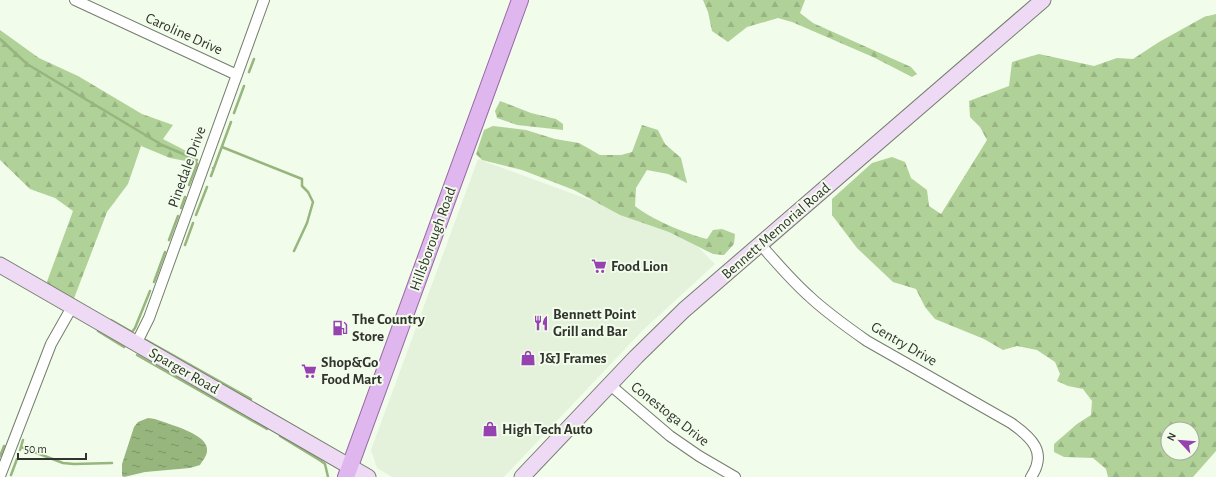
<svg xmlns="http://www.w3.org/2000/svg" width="1216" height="477" viewBox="0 0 1216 477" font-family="'Alegreya Sans',sans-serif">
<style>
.built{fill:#e5f2db}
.forest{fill:url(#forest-firs);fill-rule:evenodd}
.water{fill:url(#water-ripples)}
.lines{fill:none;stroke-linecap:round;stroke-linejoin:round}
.stream{stroke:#96b67d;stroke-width:2.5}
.street-casing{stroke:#757d6e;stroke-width:12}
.secondary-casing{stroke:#757d6e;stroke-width:17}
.primary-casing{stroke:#9569a3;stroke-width:18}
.street{stroke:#fff;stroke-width:10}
.secondary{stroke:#efdaf6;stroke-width:15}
.primary{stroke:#e0b6ee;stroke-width:16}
.labels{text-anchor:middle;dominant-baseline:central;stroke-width:4;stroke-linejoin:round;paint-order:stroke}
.street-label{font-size:15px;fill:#31342e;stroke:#f2fceb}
.poi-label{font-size:15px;font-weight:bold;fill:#31342e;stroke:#f2fceb;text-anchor:start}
</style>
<defs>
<pattern id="forest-firs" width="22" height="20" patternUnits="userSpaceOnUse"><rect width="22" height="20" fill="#b0d197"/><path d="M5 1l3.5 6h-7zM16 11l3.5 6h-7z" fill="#98b482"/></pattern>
<pattern id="water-ripples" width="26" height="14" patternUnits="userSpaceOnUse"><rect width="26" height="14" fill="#96b67d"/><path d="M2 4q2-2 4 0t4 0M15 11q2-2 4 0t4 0" fill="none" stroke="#7b9567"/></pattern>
</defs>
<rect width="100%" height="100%" fill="#f2fceb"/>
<!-- built -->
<path class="built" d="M478,159L686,235L715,264L642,331L504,477H392L377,468L371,450Z"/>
<!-- forest -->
<path class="forest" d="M703,0H805L800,13L813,23L911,67L917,74L912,77L873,57L792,22L778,18L747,27L728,42L712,31L708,12Z
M1216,14V451L1193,477H1108L1106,469L1093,458L1064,457L1054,452V444L1077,424L1091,415L1092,401L1083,389L1068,386L1057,381L1060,374L1055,362L1037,350L1017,346L1003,350L984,339L935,319L925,307L916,289L893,282L857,248L832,215V199L872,163L892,157L905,162L911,178L927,190L929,206L941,214L987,140L980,127L970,117L969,101L1009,86L1012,62L1039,54L1094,66L1117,58L1133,59L1159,42L1204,17ZM1168,429H1192V453H1168Z
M0,30L39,58L78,76L142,114L173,125L163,139L192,154L191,162L170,158L141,146L128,184L107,212L73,301L45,287L73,211L55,198L30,189L0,160Z
M500,101L531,113L556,119L563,124V130L517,125L497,118L495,111Z
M642,125L658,130L665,144L681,158L687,183L668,174L647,170L636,188L635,206C651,219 686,234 707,239L713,230L722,229L735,234L734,244L724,255L713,254L669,232L620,215L574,190L522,170L482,160L476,154L484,130L493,126L526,130L555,139L579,143L600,155H621L632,152Z"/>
<!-- water -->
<path class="water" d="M148,418L155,419C167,424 210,434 207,451C207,456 202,461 200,465L190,468L145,472L124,477L122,476V464L134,427L138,422Z"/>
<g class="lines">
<!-- stream -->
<path class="stream" d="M0,39L27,64L162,145L197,160
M249,72L254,59
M234,113L244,86
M222,147L302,179V186L308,192L313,202L307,223L294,251
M213,168H214L231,122
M211,176L214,168
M189,185L197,164L195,159
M181,208L185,197
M196,215L207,187
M169,240L178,216
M185,245L193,223
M154,282L165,252
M111,320L132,332L135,328L150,291
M98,331L124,347
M146,340L251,399
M137,355L267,429
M280,436L321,461L325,464L328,477
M21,447L63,463L74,464L112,463
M20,450L23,440
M0,456L4,446
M11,475L17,459"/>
<!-- street casing -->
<g class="street-casing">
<path id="street" d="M75,0L237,75
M760,244C776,262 791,280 809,296C827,313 847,327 867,341L1011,423C1031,437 1048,452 1031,477
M136,344L149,318L264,0
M609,384L670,436L699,456L735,477
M0,476L51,344L72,307"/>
</g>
<!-- secondary casing -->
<g class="secondary-casing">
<path id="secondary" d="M0,265L368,477
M522,477L636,357L684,310L1043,0"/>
</g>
<!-- primary casing -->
<g class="primary-casing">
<path id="primary" d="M346,477L520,0"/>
</g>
<!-- street -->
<use href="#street" class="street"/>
<!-- secondary -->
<use href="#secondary" class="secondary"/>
<!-- primary -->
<use href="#primary" class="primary"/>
</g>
<!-- icons -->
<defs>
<g id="supermarket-bare" transform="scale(1.2)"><path d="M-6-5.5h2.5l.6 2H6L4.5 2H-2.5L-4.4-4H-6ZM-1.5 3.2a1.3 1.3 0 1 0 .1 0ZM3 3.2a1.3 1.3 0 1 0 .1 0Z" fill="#9642b0" stroke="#f2fceb" stroke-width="2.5" paint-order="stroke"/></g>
<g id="restaurant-bare" transform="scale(1.2)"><path d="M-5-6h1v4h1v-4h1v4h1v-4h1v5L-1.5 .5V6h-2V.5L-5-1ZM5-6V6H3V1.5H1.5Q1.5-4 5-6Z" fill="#9642b0" stroke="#f2fceb" stroke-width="2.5" paint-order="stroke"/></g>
<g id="fuel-bare" transform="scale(1.2)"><path d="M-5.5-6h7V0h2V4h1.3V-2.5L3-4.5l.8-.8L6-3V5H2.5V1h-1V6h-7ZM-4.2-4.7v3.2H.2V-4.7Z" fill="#9642b0" stroke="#f2fceb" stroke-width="2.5" paint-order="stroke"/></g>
<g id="shop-bare" transform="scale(1.2)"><path d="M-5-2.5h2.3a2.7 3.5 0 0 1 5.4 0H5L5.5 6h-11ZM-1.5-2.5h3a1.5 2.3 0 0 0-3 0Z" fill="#9642b0" stroke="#f2fceb" stroke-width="2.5" paint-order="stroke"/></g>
</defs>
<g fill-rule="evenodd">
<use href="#supermarket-bare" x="599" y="266"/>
<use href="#restaurant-bare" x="541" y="323"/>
<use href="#fuel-bare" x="340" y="328"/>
<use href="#shop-bare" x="528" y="358"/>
<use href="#supermarket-bare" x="309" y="371"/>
<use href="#shop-bare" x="490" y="429"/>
</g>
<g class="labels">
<!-- street labels -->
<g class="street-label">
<text transform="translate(184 34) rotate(24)">Caroline Drive</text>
<text transform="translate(187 167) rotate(-70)">Pinedale Drive</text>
<text transform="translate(776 231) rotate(-41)">Bennett Memorial Road</text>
<text transform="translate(433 239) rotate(-70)">Hillsborough Road</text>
<text transform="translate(904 344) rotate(30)">Gentry Drive</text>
<text transform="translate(184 371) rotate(30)">Sparger Road</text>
<text transform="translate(670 414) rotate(38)">Conestoga Drive</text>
</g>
<!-- poi labels -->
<g class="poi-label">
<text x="611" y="266">Food Lion</text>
<text x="553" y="314">Bennett Point<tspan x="553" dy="17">Grill and Bar</tspan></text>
<text x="352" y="319">The Country<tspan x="352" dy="17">Store</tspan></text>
<text x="540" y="358">J&amp;J Frames</text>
<text x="321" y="362">Shop&amp;Go<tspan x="321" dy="17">Food Mart</tspan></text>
<text x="502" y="429">High Tech Auto</text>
</g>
</g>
<!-- north arrow -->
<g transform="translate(1180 441) rotate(296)"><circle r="19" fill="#f2fceb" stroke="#a5ac9f"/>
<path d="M0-3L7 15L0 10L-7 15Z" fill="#9642b0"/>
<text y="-6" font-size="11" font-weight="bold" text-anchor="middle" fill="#31342e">N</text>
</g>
<!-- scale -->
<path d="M18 453v6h68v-6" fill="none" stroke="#31342e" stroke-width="2"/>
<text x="24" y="453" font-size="12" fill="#31342e" stroke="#f2fceb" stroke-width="3" paint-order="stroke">50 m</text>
</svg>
